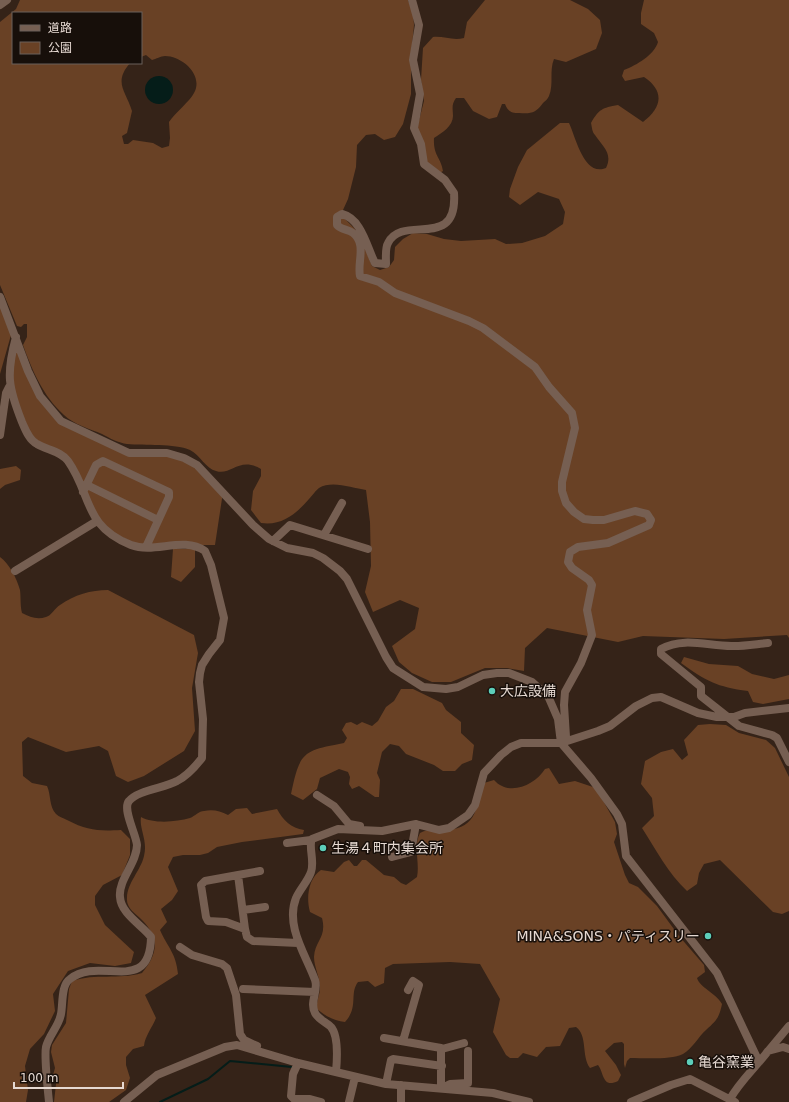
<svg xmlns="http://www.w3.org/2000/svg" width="789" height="1102" viewBox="0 0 789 1102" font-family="'DejaVu Sans','Noto Sans JP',sans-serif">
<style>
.green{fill:#694125;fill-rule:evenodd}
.water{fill:#051d19}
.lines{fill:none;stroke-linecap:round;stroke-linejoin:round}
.stream{stroke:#051d19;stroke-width:2}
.street{stroke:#765f52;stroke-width:8}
.poi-dot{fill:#5dceb9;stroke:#170f0a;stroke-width:1.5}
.labels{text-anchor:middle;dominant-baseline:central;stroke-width:3;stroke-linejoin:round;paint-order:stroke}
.poi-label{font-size:14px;fill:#e6d9d2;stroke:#170f0a;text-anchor:start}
</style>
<rect width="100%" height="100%" fill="#352318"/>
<!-- green -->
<path class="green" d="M20,0H408L413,14L414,25L411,56V94L403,124L395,137L384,140L375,134L366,135L357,145L356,167L348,199L343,210L345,219L355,229L363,243L372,266L380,270L389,267L394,260L395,247L403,239L413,233L427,234L444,239L461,241L495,239L506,244L522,243L545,236L563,224L565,212L559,199L538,192L520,205L509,197L510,189L518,167L527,150L560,123H569C576,138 584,177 606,168C613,153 603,147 595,135C592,132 592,127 591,123C599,109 602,108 618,105L643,122C662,108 665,91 644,77L625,81L622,76L624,70C637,65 654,55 658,42L654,33L641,24V13L644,0H789V638L787,635L724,639L643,636L618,642L547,628L525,648L524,671L507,668H485L451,682H432L412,673L399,662L392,646L415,629L419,608L400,600L373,612L365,592L371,566L370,522L366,490C352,488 332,480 319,488C316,490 312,496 309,499C296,514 282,526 261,523L251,510L253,491L261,476V469C239,456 231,476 216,471C206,469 200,455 190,450C174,443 145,446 127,444C119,443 109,438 102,434C90,429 73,424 64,415C43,396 32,370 23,345L27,337V324H24L21,327L17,326L0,285V22L16,9ZM13,13H141V57L146,55L152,60C156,59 161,56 165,56C182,56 204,75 194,93C190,101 175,113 169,122L170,138L169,146L162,148L153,143L133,140L128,144H124L122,136L127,133L132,111C126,91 113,83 130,63H13Z
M485,0H570L588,9L600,20L602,33L596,49L566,62L554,59C549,71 554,84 549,96C548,99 545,101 543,103C536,113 531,114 519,113C512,113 508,112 505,104H502L497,117L489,119L473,111L464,98H456C451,105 453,109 453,116C453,126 442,133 434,138C433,156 441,157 443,171L440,173L426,162L417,128L424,101L421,80L423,48L433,37C444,36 453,41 464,38L467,22Z
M0,301L11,335L0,374Z
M15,341L51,411L108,444L150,454L175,456L197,465L223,492L215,545H138L112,532L96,516L66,455L38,445L26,428L11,384Z
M16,466L21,470L20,480L5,485L0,489V469Z
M173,549H195V567L181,582L171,577Z
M0,557C9,563 17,579 20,590C21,598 20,605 22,613C30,617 37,620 46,617C51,616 55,608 60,605C74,595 91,590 108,590L194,635L198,653L192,688L195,731L184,751L144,776L128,782L116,776L108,751L99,746L66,752L28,737L22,742L23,776L32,783L47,786C51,794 49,807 56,814C59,817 64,818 67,820C88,831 99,831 121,830L130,839V855L122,875L103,885L95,896V905L105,925L134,952L131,963L115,966L90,963L68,971L53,994L55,1011L44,1034L30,1049L25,1066L28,1090L26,1102H0Z
M684,657L709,664L738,666L752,674L774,679L789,675V699L763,704L753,702L748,691C717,687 706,681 681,663Z
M401,689H413L442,703L446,710L461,722V733L474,745L472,760L462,764L455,771H443L434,765L406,754L399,746L390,744L382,752L377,773L380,780L379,797H375L359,786L352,789L349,784L350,777L348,772L339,769L320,778L317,789L303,800L291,794C300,751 303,751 344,743L347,738L342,730L346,723L351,722L357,725L362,722L372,726L378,721L386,707L394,701Z
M710,724L726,725L739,733L766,740L775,748L789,777V911L782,914L773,912L720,860L704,864L699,873L697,884L687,891C668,873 656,850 642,828L654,816L652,798L641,784L645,761L661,752L673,749L682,760L688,755L684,740L698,725Z
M549,768L559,784L575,781L596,788L615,822L617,834L614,842L625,875L629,883L638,887L657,906L679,936L704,965L705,972L697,978C700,988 715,992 722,1004C719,1018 717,1020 706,1030C699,1036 692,1049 683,1054C671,1060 644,1058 630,1058L627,1061L625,1068L624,1064V1044L622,1042L614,1043L605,1051L616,1065L621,1075L618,1081C602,1089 604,1072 598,1065L590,1068C581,1056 588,1036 576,1027L569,1028L560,1046L546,1047L537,1057L523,1053L518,1058H510L506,1055L493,1032L500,999L480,964L450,962L393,964L385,968L384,983L375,987L368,981L358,982C349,994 359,1007 345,1022C335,1021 325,1016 317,1009C316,1001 320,995 320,988C320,977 314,967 314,957C315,940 327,938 322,918L310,912C306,898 308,879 321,870L334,872L344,862L349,860L354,866H357L362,860H366L384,875L394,877L401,883L406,885L417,877C420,863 413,846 420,833C426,829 434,830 441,830C476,830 475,812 484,783L494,780C509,797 535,785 545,769Z
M247,808L252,814L277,809C283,820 291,828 304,830L303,834L242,842L217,847L208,853L200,855H183L173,857L168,867L178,891L172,900L161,909L167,922L160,930C168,948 176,953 178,974L145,995L156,1018C152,1028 145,1036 144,1046L133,1049L126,1057V1065L130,1078L126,1090L109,1102H54L56,1084L53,1075L55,1068L51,1052L52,1045L66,1023L69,989L72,981C96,973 118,980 142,973C158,954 160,938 142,920C135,913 126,908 127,898C127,883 141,870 144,856C148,840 139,829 141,817C154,824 176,822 190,818C195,816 199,811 204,811C213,809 220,811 228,815L236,809Z"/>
<!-- water -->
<path class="water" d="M145 90a14 14 0 1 1 28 0a14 14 0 1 1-28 0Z"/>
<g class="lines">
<!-- stream -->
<path class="stream" d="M160,1102L208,1079L230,1061L292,1067"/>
<!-- street -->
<path class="street" d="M412,0L419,25L413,60L420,94L414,128L421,144L424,164L445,180L454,193C458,252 403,213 388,243C385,248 386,257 386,264L375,263C367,248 362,219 342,214L337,217V225C341,230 348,229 353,233C367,244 357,262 360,276L379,282L395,293L469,321L483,328L535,367L549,387L572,413L575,428L562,482V491L566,503L574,512L584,519L593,520H604L635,511L647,514L651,520L649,525L608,543L578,547L570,552L568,562L572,568L589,580L592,585L587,610L592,635L581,663L565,692L564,705L566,737L561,743
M0,5L7,0
M0,297L28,371L40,396L61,421L129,453H167L184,458L197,465L253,525L269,539L287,548L313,553L323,558L340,571L347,579L386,657L393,668L423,687L446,689L458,687L483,675L497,673H509L532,682L548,696L558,719L561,743L591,778L617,814L622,824L626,856L717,973L759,1062
M16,337C6,374 8,387 22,422C25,429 29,440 37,444C47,450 61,451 68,461C92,495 83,526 131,545C155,554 183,536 205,551L211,565L224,618L220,640L209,654L202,665L200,673L199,682L203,719L202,758C195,767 187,776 177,781C165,788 138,790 129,801C122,809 136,834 137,845C137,863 118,880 120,897C121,914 142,925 151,937C150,997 99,955 70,979C61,985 63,1004 61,1014C59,1026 49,1035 46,1047C44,1057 48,1091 49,1102
M0,435L6,393L9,387
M87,485L158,520
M83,492L96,465L103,461L169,492V497L146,547
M324,535L342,503
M273,541L290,525L368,549
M15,571L97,521
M768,643C757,644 745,646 734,646C710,647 685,636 661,649V654L701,687V696L739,726L772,735L777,738L789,762
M317,795L334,806L349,824L360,826
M287,843L311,840
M392,857L411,852L416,824
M238,875L245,929L226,922L208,921L206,917L201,885L205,881Z
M238,875L260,871
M243,910L265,907
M245,929L247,937L253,941L298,943
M180,947L192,955L222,964L227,968L236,995L240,1034L244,1040L257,1046
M243,989L315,992
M384,1038L441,1048V1088
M403,1041L419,985L413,981L408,990
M442,1049L464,1043
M769,1050L789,1026
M298,1063L293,1074L291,1096L294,1099H310L321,1102
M336,1072C337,1061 339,1036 331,1027C326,1022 319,1020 315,1013C309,1002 319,990 315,980C306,955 285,926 296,898C300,889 308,881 311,872C315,861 308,846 312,839L338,829L382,831L416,824L439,830L449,828L468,815L475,805L484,773L501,755L511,747L521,743H561L598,731L610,726L636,706L652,698L661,697L698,713L717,717H734L745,713L789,708
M386,1084L391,1060L393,1059L442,1066
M401,1085V1102
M444,1087L450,1084L468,1083V1051
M730,1099C740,1081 756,1067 768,1051L783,1047L789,1049
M124,1102L157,1075L225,1047L237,1045L298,1063L386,1084L493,1093L529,1102
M349,1102L355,1077
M631,1102L671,1085L690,1079L735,1102"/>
</g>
<!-- markers -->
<g class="poi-dot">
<circle cx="492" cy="691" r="4"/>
<circle cx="323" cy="848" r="4"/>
<circle cx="708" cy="936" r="4"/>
<circle cx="690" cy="1062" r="4"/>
</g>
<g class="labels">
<!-- poi labels -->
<g class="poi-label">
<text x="500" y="691">大広設備</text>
<text x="331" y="848">生湯４町内集会所</text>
<text x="700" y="936" text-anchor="end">MINA&amp;SONS・パティスリー</text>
<text x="698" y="1062">亀谷窯業</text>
</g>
</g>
<!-- legend -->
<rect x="12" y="12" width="130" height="52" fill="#170f0a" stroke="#6a605a"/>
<rect x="20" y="25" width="20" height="6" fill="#765f52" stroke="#6a605a"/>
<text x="48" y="32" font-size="12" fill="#e6d9d2">道路</text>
<rect x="20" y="42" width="20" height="12" fill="#694125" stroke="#6a605a"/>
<text x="48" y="52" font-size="12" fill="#e6d9d2">公園</text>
<!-- scale -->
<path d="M14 1082v6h109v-6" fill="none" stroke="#e6d9d2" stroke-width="2"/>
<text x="20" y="1082" font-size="12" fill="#e6d9d2" stroke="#170f0a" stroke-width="3" paint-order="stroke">100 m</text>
</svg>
